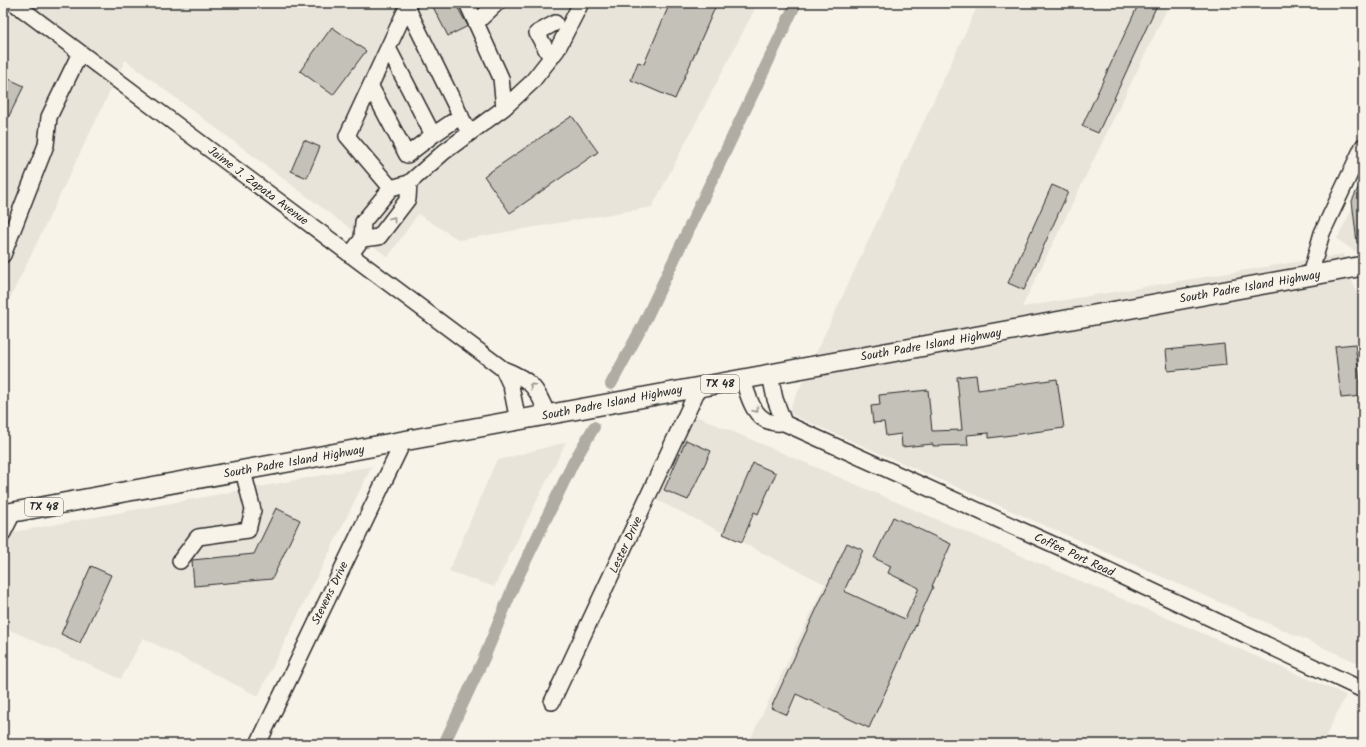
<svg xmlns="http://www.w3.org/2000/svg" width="1366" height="747" viewBox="0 0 1366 747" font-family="Kalam,sans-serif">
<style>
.built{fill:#e8e4da}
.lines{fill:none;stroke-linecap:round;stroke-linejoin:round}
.canal{stroke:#afaca4;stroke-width:12}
.building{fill:#c4c1b9;stroke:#2b2b2b}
.minor-casing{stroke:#2b2b2b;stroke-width:18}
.major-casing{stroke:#2b2b2b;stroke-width:22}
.minor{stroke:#f7f3e8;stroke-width:15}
.major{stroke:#f7f3e8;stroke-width:19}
.oneway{stroke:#918f8a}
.labels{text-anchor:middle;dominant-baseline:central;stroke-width:3;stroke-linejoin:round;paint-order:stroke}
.shield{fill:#f7f3e8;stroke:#686764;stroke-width:1}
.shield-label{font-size:11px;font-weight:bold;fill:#2b2b2b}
.street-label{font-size:12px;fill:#2b2b2b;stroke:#f7f3e8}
</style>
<rect width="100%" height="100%" fill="#f7f3e8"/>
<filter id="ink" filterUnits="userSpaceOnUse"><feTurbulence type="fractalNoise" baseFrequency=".025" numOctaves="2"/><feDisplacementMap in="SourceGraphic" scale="8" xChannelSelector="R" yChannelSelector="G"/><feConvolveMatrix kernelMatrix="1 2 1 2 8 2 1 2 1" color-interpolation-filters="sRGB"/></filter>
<g filter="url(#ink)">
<!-- built -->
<path class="built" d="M3,3H758L652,207L459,240L418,214L388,257L125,60L3,313Z
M979,3H1170L1022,307L1343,254L1361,305H1363V665L788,413Z
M1363,187V249L1354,251L1337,239Z
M694,415L1346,695L1322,744H748L825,584L657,500Z
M566,442L494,587L449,571L496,461Z
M372,466L258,696L143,638L121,679L3,627V534Z"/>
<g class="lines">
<!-- canal -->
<path class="canal" d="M611,384L642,327L796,3
M444,744L484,658L514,585L573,463L594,427"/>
</g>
<!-- building -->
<path class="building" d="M431,3H455L468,26L448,36Z
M670,3H717L675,99L631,80L638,62L644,64Z
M1139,3H1158L1098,133L1082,126Z
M332,27L366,51L333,95L300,71Z
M7,78L24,86L3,128V87Z
M572,116L598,152L510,213L484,176Z
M304,140L320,147L307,178L291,171Z
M1363,177V243H1357L1352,201Z
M1052,185L1068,192L1024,290L1008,283Z
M1224,344L1226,365L1168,371L1166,350Z
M1355,344L1362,396L1341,398L1335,346Z
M976,375L978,390L1057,379L1064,428L989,438V433L967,435L968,445L933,446V444L902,447L901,434L886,436L884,422L873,423L871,406L880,405L879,395L928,390L932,431L962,430L957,377Z
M686,440L711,451L688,500L664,490Z
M753,463L776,473L758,514L754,512L742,542L723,534Z
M276,508L300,520L272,579L194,586L192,560L254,554Z
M893,517L951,544L932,586L933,587L869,728L796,694L787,715L771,708L847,543L863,550L844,591L905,619L919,588L888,573L891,566L874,558Z
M91,566L111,575L80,643L61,634Z"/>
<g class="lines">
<!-- minor casing -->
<g class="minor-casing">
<path id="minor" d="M14,3L503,369C531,380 537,387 548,416
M407,7L469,133
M476,23L497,3
M551,58L537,33L555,23
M371,87L407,155L433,135L388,48
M504,108L531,83L557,50L581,3
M433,135L461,116
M391,188L347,136L409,3
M362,239L379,237L408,199L409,183
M3,255L46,145L49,117L80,53
M350,255L362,239L363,222L391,188L409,183L444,152L504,108L501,78L467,3
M1310,275L1322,233L1363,146
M503,369L511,386L518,421
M770,375L775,399L784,423
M743,380C748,395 753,418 771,422C775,424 780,423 784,423L1059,547L1363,690
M3,533L13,513
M180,561L198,537L248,530L253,510L243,471
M552,702L699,387
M258,744L403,442"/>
</g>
<!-- major casing -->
<g class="major-casing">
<path id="major" d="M3,514L1363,266"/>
</g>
<!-- minor -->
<use href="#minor" class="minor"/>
<!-- major -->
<use href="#major" class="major"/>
</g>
<!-- one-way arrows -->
<defs><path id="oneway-chevron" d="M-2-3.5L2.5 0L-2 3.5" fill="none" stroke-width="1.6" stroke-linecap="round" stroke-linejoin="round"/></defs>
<g class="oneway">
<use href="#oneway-chevron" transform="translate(393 219) rotate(-53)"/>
<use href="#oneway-chevron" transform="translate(532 386) rotate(-138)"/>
<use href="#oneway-chevron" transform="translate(756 410) rotate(49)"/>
</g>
</g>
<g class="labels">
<!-- shield labels -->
<g class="shield">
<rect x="701" y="375" width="38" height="18" rx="3"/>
<rect x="25" y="498" width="38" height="18" rx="3"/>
</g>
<g class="shield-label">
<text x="720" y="384">TX 48</text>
<text x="44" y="507">TX 48</text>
</g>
<!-- street labels -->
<g class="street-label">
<text transform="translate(258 186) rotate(37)">Jaime J. Zapata Avenue</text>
<text transform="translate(1250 287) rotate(-10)">South Padre Island Highway</text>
<text transform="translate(931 345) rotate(-10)">South Padre Island Highway</text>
<text transform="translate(612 403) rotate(-11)">South Padre Island Highway</text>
<text transform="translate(294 462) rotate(-10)">South Padre Island Highway</text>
<text transform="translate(626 545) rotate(-65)">Lester Drive</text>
<text transform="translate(1074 555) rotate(25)">Coffee Port Road</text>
<text transform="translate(330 593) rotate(-64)">Stevens Drive</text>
</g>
</g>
<!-- margin -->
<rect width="1366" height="747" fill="none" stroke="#f7f3e8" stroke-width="16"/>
<rect x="8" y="8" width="1350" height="731" fill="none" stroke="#2b2b2b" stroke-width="1.5" filter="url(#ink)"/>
</svg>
